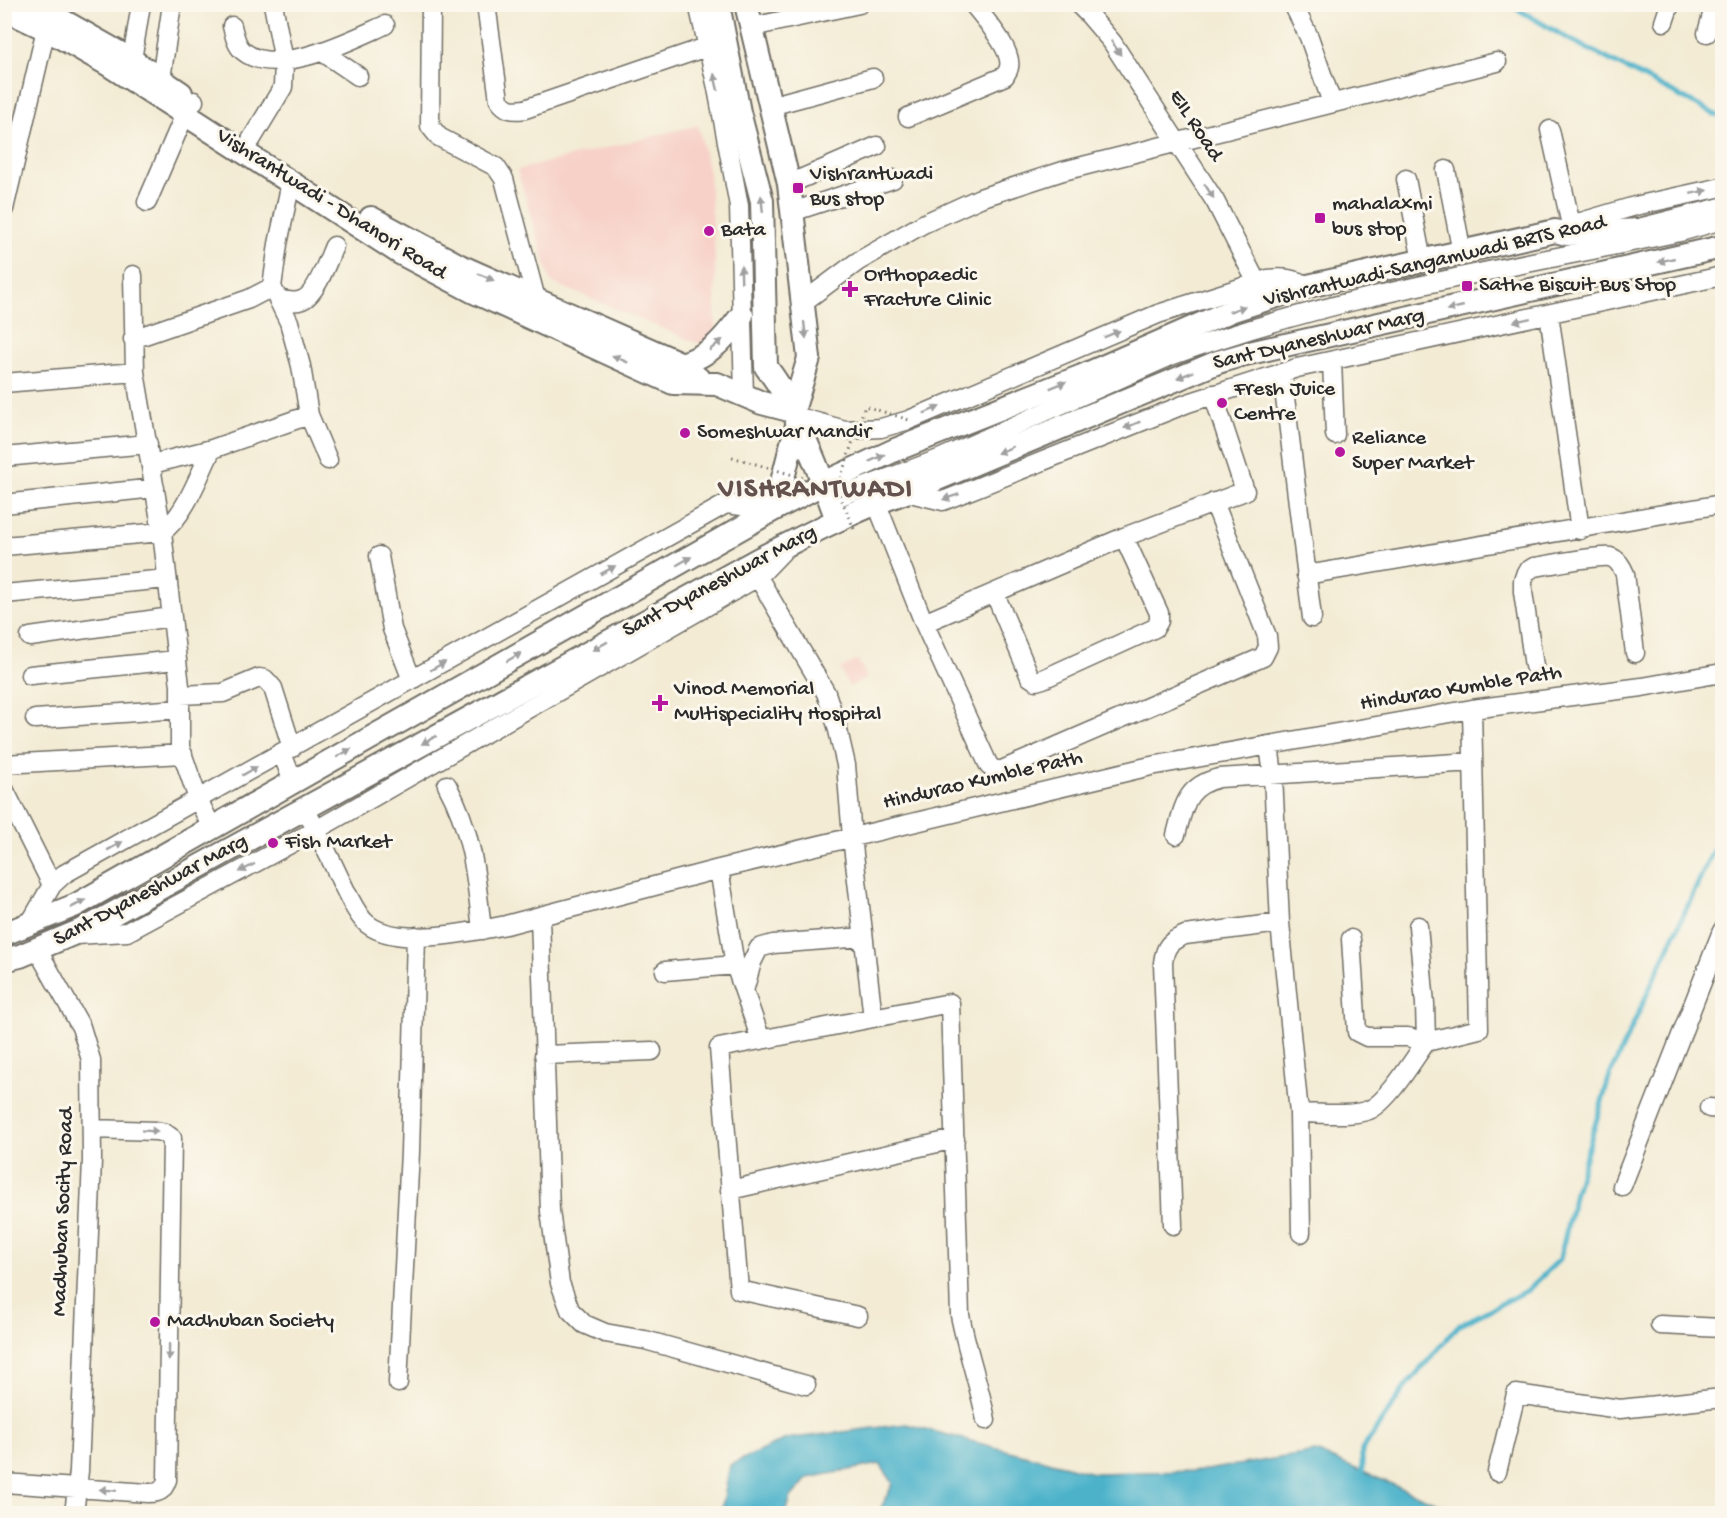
<svg xmlns="http://www.w3.org/2000/svg" width="1727" height="1518" viewBox="0 0 1727 1518" font-family="'Gochi Hand',sans-serif">
<style>
.built{fill:#f7d1c8}
.water{fill:#4bb2ca;stroke:#3b6e7a;stroke-width:1.5}
.lines{fill:none;stroke-linecap:round;stroke-linejoin:round}
.stream{stroke:#4bb2ca;stroke-width:5}
.minor-casing{stroke:#716e66;stroke-width:21}
.major-casing{stroke:#716e66;stroke-width:26}
.minor{stroke:#fff;stroke-width:18}
.major{stroke:#fff;stroke-width:22}
.path-bridge{stroke:#716e66;stroke-width:3;stroke-dasharray:1.5 4.5;stroke-linecap:butt}
.oneway{fill:#a0a0a0}
.poi-dot{fill:#b5179e;stroke:#fbf7ec;stroke-width:2}
.labels{text-anchor:middle;dominant-baseline:central;stroke-width:6;stroke-linejoin:round;paint-order:stroke}
.street-label{font-size:22px;fill:#2b2b2b;stroke:#fbf7ec}
.poi-label{font-size:22px;fill:#2b2b2b;stroke:#fbf7ec;text-anchor:start}
.district-label{font-size:28px;font-weight:bold;letter-spacing:1.5px;fill:#64524e;stroke:#fbf7ec}
</style>
<rect width="100%" height="100%" fill="#fbf7ec"/>
<filter id="ink" filterUnits="userSpaceOnUse"><feTurbulence type="fractalNoise" baseFrequency=".0167" numOctaves="2"/><feDisplacementMap in="SourceGraphic" scale="12" xChannelSelector="R" yChannelSelector="G"/><feConvolveMatrix kernelMatrix="1 2 1 2 8 2 1 2 1" color-interpolation-filters="sRGB"/></filter>
<filter id="wash" filterUnits="userSpaceOnUse"><feTurbulence type="fractalNoise" baseFrequency=".008" numOctaves="4" result="noise"/><feDisplacementMap in="SourceGraphic" scale="24" xChannelSelector="R" yChannelSelector="G"/><feGaussianBlur stdDeviation="1.35" result="paint"/><feColorMatrix in="noise" values="0 0 0 0 0 0 0 0 0 0 0 0 0 0 0 0 0 1.4 0 .05"/><feComposite in="paint" operator="in"/></filter>
<g filter="url(#wash)">
<rect width="100%" height="100%" fill="#f3ebd4"/>
<!-- built -->
<path class="built" d="M698,125L709,173L715,257L716,351L551,282L517,170Z
M858,660L867,678L849,687L840,669Z"/>
<!-- water -->
<path class="water" d="M906,1424L1093,1473L1200,1471L1316,1452L1460,1513H880V1510L893,1483L880,1464L808,1478L791,1497L786,1513H721L730,1465L786,1439Z"/>
<g class="lines">
<!-- stream -->
<path class="stream" d="M1509,4L1565,37L1722,118
M1362,1477V1450L1406,1386L1458,1326L1528,1290L1560,1259L1575,1192L1610,1075L1722,831"/>
</g>
</g>
<g filter="url(#ink)">
<g class="lines">
<!-- minor casing -->
<g class="minor-casing">
<path id="minor" d="M431,4L430,126L439,137L496,167L504,179L536,299
M486,4L499,100C506,110 512,111 525,109L718,43
M698,4L717,88L739,206L744,396
M1078,4L1089,15L1112,42L1215,201L1257,283
M1293,4L1309,37L1332,103
M1664,22L1670,4
M232,26C234,34 236,45 243,51C276,79 351,40 385,25
M752,27L859,4
M1707,33L1715,4
M324,53L358,76
M132,60L141,4
M161,79L172,4
M770,106L873,78
M908,117L1005,76C1006,73 1009,70 1009,67C1013,50 984,18 973,4
M1550,130L1571,225
M251,140L283,87L284,61L273,4
M1446,170L1462,253
M1406,179L1422,261
M789,184L877,146
M147,202L185,114L194,101
M4,209L46,29
M792,212L893,179
M1567,234V228L1571,225L1635,206L1722,187
M133,275L135,372L162,532L180,686V747L198,799L212,828
M278,299C286,301 295,303 302,300C316,295 328,260 334,246
M802,303L857,262L923,224L980,198L1063,171L1497,62
M1549,314L1580,530
M133,339L249,299L272,287
M1332,361L1335,435
M1282,373L1312,618
M4,383L135,372
M309,415L328,460
M795,416L845,430L881,428L909,420L1158,314L1268,279C1284,277 1294,279 1308,286
M4,457L148,444
M152,464L212,449L309,415L301,366L289,322L272,287L278,244L291,182
M906,492L943,501L1188,403L1297,368L1722,276
M830,500L939,459L1173,355C1337,295 1510,268 1680,232L1722,220
M876,502L924,623L989,766L995,770H1002L1263,657L1268,647L1267,636L1214,502
M4,504L155,488
M4,546L162,532C186,515 199,474 212,449
M379,556L392,629L412,680
M1306,575L1722,504
M758,577L826,693L837,726L846,765L852,837L873,1018
M4,594L167,579
M995,594L1030,677L1036,681L1043,679L1155,628L1159,621V613L1124,537
M924,623L1124,537L1245,491L1213,394
M30,637L171,617
M1534,666L1523,592V581L1526,572L1534,567C1550,565 1596,555 1610,557C1618,559 1622,567 1625,574L1635,653
M30,675L176,660
M180,695L223,693L259,678L265,679L273,688L292,748
M35,719L180,709
M1269,745L1273,775L1280,923L1299,1113L1301,1233
M282,753L293,782
M4,764L183,754
M447,785C473,833 476,877 482,930
M4,789L52,885
M305,808C317,832 329,855 340,879C347,893 353,908 363,920C390,950 471,932 506,925L719,869L1151,766L1472,709L1642,687L1722,673
M1176,835C1184,805 1186,786 1219,778L1473,762
M719,869L735,965L761,1040
M540,917L550,1211L560,1283L570,1310L584,1324L605,1333L645,1340L806,1385
M29,925L52,885L64,874L726,504L773,510
M76,935L127,932L316,830L758,577L782,552
M1351,939L1357,1032L1367,1037H1408L1426,1042L1425,1004L1418,926
M37,949L81,1027L91,1060L92,1160L79,1471L74,1514
M665,971L735,965
M744,991L752,962L759,948L773,944L863,937
M544,1055L652,1051
M1709,1108L1722,1109
M1299,1113C1318,1113 1351,1117 1369,1110C1388,1102 1413,1060 1426,1042L1479,1029L1472,709
M1622,1186L1722,931
M730,1190L955,1139
M1173,1225L1163,963C1165,946 1170,941 1185,935L1280,923
M858,1316L739,1290L719,1048L950,1003L960,1315C967,1351 979,1384 986,1420
M1660,1325L1722,1328
M398,1383L410,1152L416,936
M1497,1472L1516,1394L1620,1409L1722,1398
M4,1483L148,1493C160,1493 163,1491 167,1480L172,1138L165,1133L156,1131L92,1129"/>
</g>
<!-- major casing -->
<g class="major-casing">
<path id="major" d="M33,4L132,60L181,93
M718,4L739,112L762,201L766,367C784,390 793,411 804,437C816,464 827,491 837,520
M746,4L789,184L809,358L793,411
M4,9L46,29L109,65L400,253L474,292L673,383L717,384L762,403L793,411
M371,218L460,266L682,364L703,383
M682,364C712,354 723,340 742,315
M773,510C784,482 788,452 798,423
M4,934L76,905L773,510L824,483L895,450L1082,376L1233,310L1308,286L1555,231L1567,234L1639,230L1722,209
M4,960L20,956L87,928L761,558C808,534 855,510 906,492L1218,362L1245,354L1722,247"/>
</g>
<!-- minor -->
<use href="#minor" class="minor"/>
<!-- major -->
<use href="#major" class="major"/>
<!-- path-bridge -->
<path class="path-bridge" d="M732,457L837,488L865,406L909,420
M837,489L854,529"/>
</g>
<!-- one-way arrows -->
<defs><path id="oneway-solid" d="M-6-.8H1V-3.2L6.5 0L1 3.2V.8H-6Z" transform="scale(1.5)"/></defs>
<g class="oneway">
<use href="#oneway-solid" transform="translate(1116 48) rotate(56)"/>
<use href="#oneway-solid" transform="translate(716 82) rotate(-103)"/>
<use href="#oneway-solid" transform="translate(1209 191) rotate(57)"/>
<use href="#oneway-solid" transform="translate(1699 192) rotate(-12)"/>
<use href="#oneway-solid" transform="translate(762 204) rotate(-96)"/>
<use href="#oneway-solid" transform="translate(1666 260) rotate(167)"/>
<use href="#oneway-solid" transform="translate(741 274) rotate(-92)"/>
<use href="#oneway-solid" transform="translate(486 277) rotate(24)"/>
<use href="#oneway-solid" transform="translate(1455 308) rotate(167)"/>
<use href="#oneway-solid" transform="translate(1237 309) rotate(-20)"/>
<use href="#oneway-solid" transform="translate(1522 320) rotate(168)"/>
<use href="#oneway-solid" transform="translate(805 330) rotate(83)"/>
<use href="#oneway-solid" transform="translate(1112 334) rotate(-23)"/>
<use href="#oneway-solid" transform="translate(716 345) rotate(-39)"/>
<use href="#oneway-solid" transform="translate(620 359) rotate(-156)"/>
<use href="#oneway-solid" transform="translate(1185 375) rotate(158)"/>
<use href="#oneway-solid" transform="translate(1058 385) rotate(-22)"/>
<use href="#oneway-solid" transform="translate(932 410) rotate(-23)"/>
<use href="#oneway-solid" transform="translate(1132 425) rotate(158)"/>
<use href="#oneway-solid" transform="translate(1005 450) rotate(157)"/>
<use href="#oneway-solid" transform="translate(877 458) rotate(-25)"/>
<use href="#oneway-solid" transform="translate(951 497) rotate(162)"/>
<use href="#oneway-solid" transform="translate(684 561) rotate(-30)"/>
<use href="#oneway-solid" transform="translate(608 570) rotate(-29)"/>
<use href="#oneway-solid" transform="translate(600 646) rotate(151)"/>
<use href="#oneway-solid" transform="translate(514 657) rotate(-30)"/>
<use href="#oneway-solid" transform="translate(438 666) rotate(-29)"/>
<use href="#oneway-solid" transform="translate(429 740) rotate(151)"/>
<use href="#oneway-solid" transform="translate(344 753) rotate(-30)"/>
<use href="#oneway-solid" transform="translate(250 771) rotate(-29)"/>
<use href="#oneway-solid" transform="translate(115 846) rotate(-29)"/>
<use href="#oneway-solid" transform="translate(247 868) rotate(152)"/>
<use href="#oneway-solid" transform="translate(78 904) rotate(-27)"/>
<use href="#oneway-solid" transform="translate(150 1131) rotate(4)"/>
<use href="#oneway-solid" transform="translate(169 1352) rotate(91)"/>
<use href="#oneway-solid" transform="translate(108 1490) rotate(-175)"/>
</g>
</g>
<!-- markers -->
<g class="poi-dot">
<rect x="792" y="182" width="12" height="12" rx="3"/>
<rect x="1314" y="212" width="12" height="12" rx="3"/>
<circle cx="709" cy="231" r="6"/>
<rect x="1461" y="280" width="12" height="12" rx="3"/>
<path d="M847 280h6v6h6v6h-6v6h-6v-6h-6v-6h6z"/>
<circle cx="1222" cy="403" r="6"/>
<circle cx="685" cy="433" r="6"/>
<circle cx="1340" cy="452" r="6"/>
<path d="M657 694h6v6h6v6h-6v6h-6v-6h-6v-6h6z"/>
<circle cx="273" cy="843" r="6"/>
<circle cx="155" cy="1322" r="6"/>
</g>
<g class="labels">
<!-- street labels -->
<g class="street-label">
<text transform="translate(1195 126) rotate(57)">EIL Road</text>
<text transform="translate(331 205) rotate(32)">Vishrantwadi - Dhanori Road</text>
<text transform="translate(1435 262) rotate(-13)">Vishrantwadi-Sangamwadi BRTS Road</text>
<text transform="translate(1319 340) rotate(-13)">Sant Dyaneshwar Marg</text>
<text transform="translate(720 582) rotate(-28)">Sant Dyaneshwar Marg</text>
<text transform="translate(1461 689) rotate(-9)">Hindurao Kumble Path</text>
<text transform="translate(983 781) rotate(-13)">Hindurao Kumble Path</text>
<text transform="translate(151 891) rotate(-28)">Sant Dyaneshwar Marg</text>
<text transform="translate(64 1212) rotate(-88)">Madhuban Socity Road</text>
</g>
<!-- poi labels -->
<g class="poi-label">
<text x="810" y="175">Vishrantwadi<tspan x="810" dy="25">Bus stop</tspan></text>
<text x="1332" y="205">mahalaxmi<tspan x="1332" dy="25">bus stop</tspan></text>
<text x="721" y="231">Bata</text>
<text x="864" y="276">Orthopaedic<tspan x="864" dy="25">Fracture Clinic</tspan></text>
<text x="1479" y="286">Sathe Biscuit Bus Stop</text>
<text x="1234" y="390">Fresh Juice<tspan x="1234" dy="25">Centre</tspan></text>
<text x="697" y="433">Someshwar Mandir</text>
<text x="1352" y="439">Reliance<tspan x="1352" dy="25">Super Market</tspan></text>
<text x="674" y="690">Vinod Memorial<tspan x="674" dy="25">Multispeciality Hospital</tspan></text>
<text x="285" y="843">Fish Market</text>
<text x="167" y="1322">Madhuban Society</text>
</g>
<!-- district labels -->
<g class="district-label">
<text x="816" y="490">VISHRANTWADI</text>
</g>
</g>
<!-- margin -->
<rect width="1727" height="1518" fill="none" stroke="#fbf7ec" stroke-width="24"/>
</svg>
